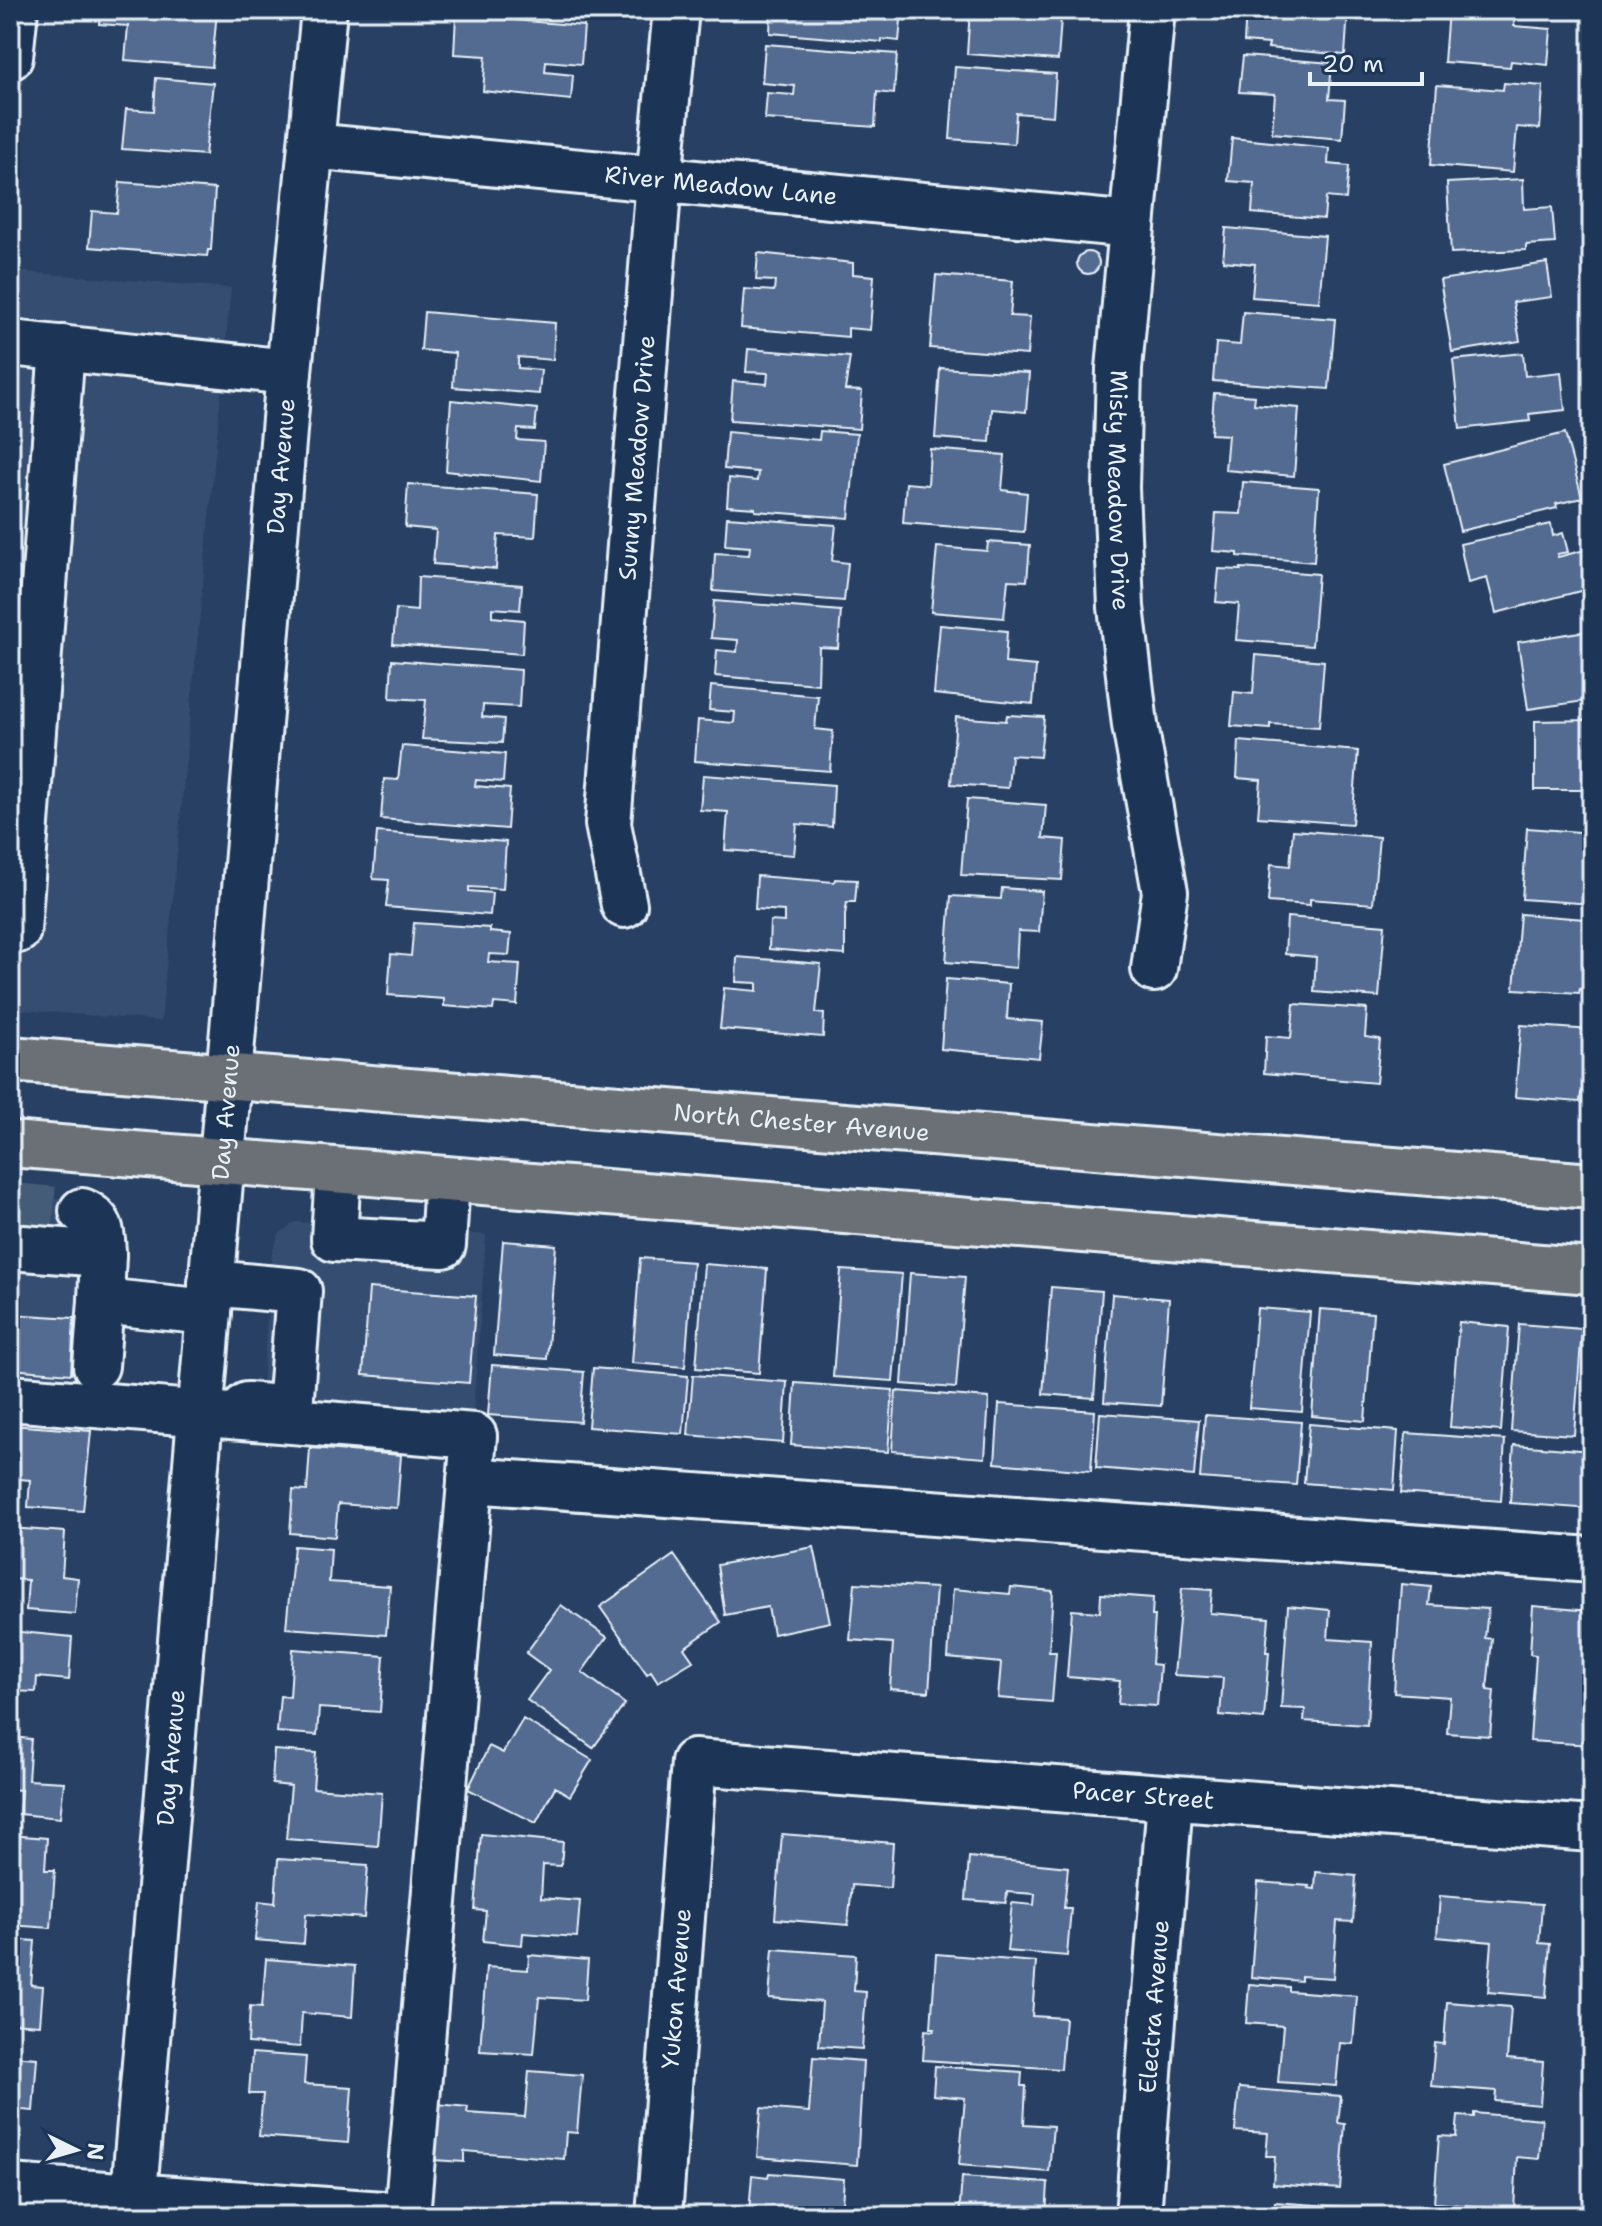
<svg xmlns="http://www.w3.org/2000/svg" width="1602" height="2226" viewBox="0 0 1602 2226" font-family="'Shantell Sans',sans-serif">
<style>
.built{fill:#354d71}
.building{fill:#526b91;stroke:#e8f1f8;stroke-width:2}
.lines{fill:none;stroke-linecap:round;stroke-linejoin:round}
.minor-tunnel{stroke:#455b79;stroke-width:44;stroke-dasharray:44 22;stroke-linecap:butt}
.minor-casing{stroke:#e8f1f8;stroke-width:50}
.major-casing{stroke:#e8f1f8;stroke-width:50}
.minor{stroke:#1d3557;stroke-width:44}
.major{stroke:#6b6f75;stroke-width:44}
.labels{text-anchor:middle;dominant-baseline:central;stroke-width:8;stroke-linejoin:round;paint-order:stroke}
.street-label{font-size:24px;fill:#e8f1f8;stroke:#1d3557}
</style>
<rect width="100%" height="100%" fill="#284063"/>
<filter id="ink" filterUnits="userSpaceOnUse"><feTurbulence type="fractalNoise" baseFrequency=".0125" numOctaves="2"/><feDisplacementMap in="SourceGraphic" scale="16" xChannelSelector="R" yChannelSelector="G"/><feConvolveMatrix kernelMatrix="1 2 1 2 8 2 1 2 1" color-interpolation-filters="sRGB"/></filter>
<g filter="url(#ink)">
<!-- built -->
<path class="built" d="M10,271L231,288L161,1021L10,1009Z
M10,1194L94,1201L112,1208L124,1223L115,1388L10,1381Z
M295,1222L486,1235L473,1416L261,1400L272,1252L279,1234Z"/>
<!-- building -->
<path class="building" d="M100,10H217L212,67L125,60L128,26L99,24Z
M490,10H551V16Z
M771,10H902L899,41L882,39V42L770,33Z
M970,10H1026V15L1061,18L1058,60L967,54Z
M1246,10H1348L1345,55L1268,48L1269,44L1244,42Z
M1448,10H1515L1514,26L1551,29L1548,65L1511,61L1510,67L1444,62Z
M456,15L584,26L581,64L546,61L545,72L573,75L571,100L483,91L486,56L454,54Z
M765,44L897,54L894,94L877,92L875,127L765,119L767,93L794,95L795,86L762,83Z
M1243,56L1332,63L1329,99L1345,100L1342,139L1272,133L1275,94L1239,92Z
M955,67L1056,74L1053,116L1016,113L1014,144L950,139Z
M156,78L213,83L205,155L122,149L126,109L154,111Z
M1504,83L1543,86L1540,129L1517,127L1513,172L1431,165L1437,85L1503,90Z
M1232,138L1329,148L1328,164L1349,166L1346,199L1326,197L1324,219L1252,213L1254,183L1228,181Z
M1523,179L1524,209L1552,207L1555,243L1526,245V250L1451,253L1447,183Z
M120,182L215,189L211,250H208L207,256L89,247L92,211L117,213Z
M1226,228L1325,236L1319,302L1252,297L1255,264L1223,261Z
M1077 263a11 11 0 1 1 22 0a11 11 0 1 1-22 0Z
M758,253L853,263V274L874,276L870,330L848,328V337L741,328L744,289L774,291L775,281L756,280Z
M1547,263L1552,297L1513,302L1520,341L1452,352L1440,280Z
M936,275L1013,281L1010,316L1030,317L1027,355L930,348Z
M424,312L555,323L553,360L518,357V368L541,370L539,394L453,387L455,353L421,350Z
M1243,312L1335,319L1329,389L1213,381L1216,343L1240,345Z
M748,349L850,357L845,390L862,391L859,429L730,420L733,381L767,384L768,373L746,372Z
M1523,353L1525,376L1561,372L1565,410L1529,414L1530,421L1460,429L1453,360Z
M940,368L1029,373L1026,412L992,409L990,442L935,438Z
M1214,393L1255,396L1254,404L1299,408L1294,476L1225,470L1228,435L1211,434Z
M451,400L537,409L535,430L518,429L517,440L544,442L541,481L446,471Z
M820,431L857,434L849,518L755,511V508L727,506L729,478L757,481L758,472L724,469L727,432L819,440Z
M1565,433L1582,498L1556,504L1557,508L1460,531L1444,464Z
M930,449L1005,455L1002,490L1027,493L1024,532L903,523L906,483L928,485Z
M1243,482L1319,488L1314,562L1238,556V553L1213,551L1216,513L1241,514Z
M408,484L538,494L535,537L498,535L496,569L433,564L436,530L405,527Z
M727,517L836,525L832,561L848,563L844,601L713,591L715,553L749,555L750,547L725,545Z
M1551,524L1553,536L1563,533L1568,552L1557,554L1558,557L1592,548V588L1496,613L1487,578L1468,583L1460,544Z
M988,542L1030,545L1027,581L1008,580L1004,618L931,612L937,547L987,551Z
M1241,568L1318,574L1312,646L1236,640L1239,604L1216,602L1219,569L1241,570Z
M418,577L522,585L520,610L492,608V617L524,620L522,654L393,644L396,609L417,611Z
M714,601L841,611L838,648L819,647L818,684L715,676L717,650L737,652L738,640L711,638Z
M940,625L1007,631L1005,663L1036,666L1033,704L934,694Z
M1592,630V700L1528,709L1518,642Z
M1256,655L1324,661L1319,727L1270,724V729L1231,726L1234,692L1253,694Z
M392,660L521,670L519,707L483,705L482,717L504,719L502,743L422,739L426,700L390,698Z
M711,686L818,696L815,729L833,731L830,771L695,761L698,720L734,723L735,712L709,710Z
M1007,715L1044,717L1040,757L1011,755L1008,788L951,784L956,717L1006,721Z
M1592,720V790H1535V721Z
M1239,741L1358,751L1352,824L1258,817L1261,780L1237,778Z
M402,746L505,754L503,782L476,780L475,786L510,789L507,829L381,819L384,779L398,780Z
M703,775L834,785L832,827L797,824L794,855L725,850L728,812L700,810Z
M967,799L1046,805L1043,838L1065,840L1062,880L961,875Z
M1527,828L1592,833V904L1522,899Z
M1293,830L1379,837L1373,904L1310,899V905L1268,902L1271,864L1290,866Z
M377,832L506,842L503,889L469,887V891L492,893L490,915L386,907L389,880L373,879Z
M757,876L834,882L835,879L857,880L855,902H847L845,915V955L769,949L770,921L784,922V911L755,909Z
M1002,888L1042,891L1039,932L1018,931L1016,968L946,962L951,896L1001,899Z
M1520,914L1585,919L1584,926L1592,927V990L1580,989L1579,993L1514,989Z
M1287,917L1385,925L1379,997L1314,992L1316,957L1285,954Z
M414,923L490,928V932L511,934L509,955L489,954L488,962L520,964L517,1005L494,1003L493,1010L444,1006V999L388,995L391,954L411,956Z
M737,957L821,964L816,1013L824,1014L823,1037L720,1029L724,988L757,991V983L736,982Z
M946,979L1009,984L1007,1019L1043,1022L1039,1058L941,1049Z
M1294,1004L1367,1009L1365,1037L1380,1039L1376,1083L1264,1073L1266,1036L1291,1038Z
M1521,1025L1592,1030V1071L1590,1074H1592V1094L1581,1093L1580,1102L1515,1097Z
M503,1241L556,1245L547,1359L494,1355Z
M640,1258L693,1262L685,1367L632,1363Z
M704,1264L767,1269L759,1373L696,1368Z
M841,1270L902,1274L893,1381L833,1377Z
M910,1273L965,1277L956,1388L902,1384Z
M1051,1287L1102,1291L1094,1398L1043,1394Z
M369,1288L476,1296L469,1383L363,1375Z
M1112,1294L1169,1299L1161,1406L1104,1402Z
M1257,1308L1310,1312L1302,1412L1249,1408Z
M1320,1309L1373,1313L1365,1421L1312,1416Z
M10,1314L74,1318L71,1374L10,1369Z
M1459,1322L1509,1327L1501,1431L1450,1427Z
M1519,1324L1582,1329L1574,1435L1511,1431Z
M492,1365L584,1372L580,1422L488,1415Z
M593,1368L688,1376L683,1434L588,1427Z
M693,1375L787,1382L783,1443L688,1435Z
M795,1383L893,1390L888,1452L791,1445Z
M896,1391L989,1398L985,1458L892,1451Z
M999,1404L1095,1411L1091,1471L995,1463Z
M1100,1413L1199,1420L1194,1476L1096,1468Z
M1205,1415L1301,1422L1296,1485L1200,1478Z
M1309,1424L1398,1431L1394,1490L1304,1483Z
M10,1425L91,1431L83,1511L28,1507L30,1480L10,1478Z
M1406,1433L1505,1440L1501,1501L1401,1493Z
M1514,1445L1592,1451V1509L1510,1503Z
M310,1448L401,1455L397,1508L338,1504L335,1537L290,1533L293,1490L307,1491Z
M10,1528L65,1532L62,1576L78,1578L75,1614L26,1610L28,1580L10,1579Z
M294,1546L331,1549L329,1582L390,1586L386,1635L286,1628Z
M814,1547L830,1622L773,1634L768,1607L725,1615L717,1565Z
M674,1555L721,1622L684,1648L693,1661L658,1682L651,1671L647,1674L600,1607Z
M855,1583L936,1588L929,1692L890,1689L893,1643L850,1640Z
M1401,1584L1431,1587L1429,1605L1488,1609L1485,1638L1492,1639L1487,1690L1494,1691L1490,1736L1447,1733L1450,1697L1394,1693Z
M1011,1587L1053,1591L1049,1652H1056L1052,1702L998,1698L1001,1663L948,1658L953,1589L1010,1594Z
M1182,1588L1212,1590L1210,1613L1269,1618L1266,1652H1269L1264,1719L1220,1715L1223,1678L1174,1675Z
M1101,1594L1153,1598L1152,1616H1155L1152,1664L1160,1665L1157,1706L1118,1704L1120,1681L1067,1677L1072,1610L1100,1612Z
M561,1605L607,1637L582,1672L625,1704L593,1748L527,1700L549,1670L526,1653Z
M1288,1606L1330,1610L1328,1639L1372,1642L1367,1725L1304,1721L1305,1709L1281,1708Z
M1533,1606L1590,1611L1587,1651H1592L1591,1745L1530,1741L1536,1655L1530,1654Z
M10,1631L72,1637L69,1680L37,1677L36,1692L10,1691Z
M293,1649L384,1656L380,1712L319,1708L317,1735L277,1732L280,1696L290,1697Z
M523,1719L592,1760L570,1796L555,1787L536,1823L468,1789L489,1746L503,1753Z
M10,1737L31,1739L28,1780L64,1782L60,1818L19,1814L21,1790L10,1789Z
M274,1750L316,1753L313,1788L382,1793L378,1846L286,1839L291,1786L272,1784Z
M481,1834L563,1842L561,1866L543,1865L541,1898L580,1901L577,1937L523,1933L522,1945L483,1941L486,1911L475,1910Z
M782,1834L893,1843L890,1888L852,1885L848,1925L775,1919Z
M10,1835L47,1838L45,1870H55L51,1928L10,1925L13,1874L10,1873Z
M969,1857L1068,1867L1064,1908H1071L1067,1956L1007,1951L1012,1903L1034,1905L1035,1894L1007,1892L1006,1903L966,1900Z
M278,1859L368,1865L364,1918L306,1914L304,1944L255,1940L259,1901L275,1903Z
M1316,1872L1356,1876L1353,1922L1337,1921L1333,1978L1301,1976V1981L1251,1977L1258,1882L1309,1886L1308,1888L1315,1889Z
M1440,1896L1542,1904L1539,1943L1550,1944L1546,1997L1488,1992L1492,1942L1437,1937Z
M10,1939L35,1941L31,1985L43,1986L40,2025L10,2023Z
M773,1949L856,1955L854,1991L866,1992L862,2049L819,2046L822,2002L769,1998Z
M936,1954L1036,1962L1032,2016L1065,2018L1061,2069L923,2060L925,2030L934,2031L935,2028H931Z
M529,1955L588,1960L585,2000L539,1997L534,2054L480,2051L486,1967L528,1970Z
M266,1959L355,1966L352,2017L302,2013L300,2047L248,2043L250,2006L262,2007Z
M1249,1984L1289,1987V1991L1357,1996L1353,2044L1340,2043L1336,2086L1278,2082L1283,2026L1246,2023Z
M1447,2002L1511,2007L1507,2059L1543,2062L1540,2105L1495,2101L1496,2091L1431,2086L1435,2043L1444,2044Z
M10,2032H12L10,2056L37,2058L33,2111L10,2109Z
M252,2053L306,2057L304,2084L352,2087L348,2143L259,2136L263,2094H249Z
M813,2057L863,2061L857,2165L757,2157L761,2108L809,2112Z
M935,2066L1022,2072L1021,2086H1026L1024,2124L1053,2126L1049,2172L959,2165L965,2098L933,2095Z
M529,2071L582,2075L577,2133L566,2132L564,2159L464,2151V2162L433,2160L437,2104L468,2107L467,2113L525,2117Z
M1239,2088L1341,2096L1338,2123L1345,2124L1340,2189L1273,2184L1275,2156H1266L1268,2133L1235,2131Z
M1474,2113L1542,2119L1539,2159L1517,2157L1514,2209L1434,2203L1439,2136L1456,2137L1458,2116L1474,2117Z
M769,2173L844,2179L841,2216H765V2213L749,2212L752,2175L768,2177Z
M962,2177L1048,2183L1046,2216H959Z
M1275,2202L1342,2207V2216H1274Z"/>
<g class="lines">
<!-- minor-tunnel -->
<path class="minor-tunnel" d="M10,1205L82,1211"/>
<!-- minor casing -->
<g class="minor-casing">
<g id="minor">
<path id="s1" d="M1152,10L1119,369L1116,488L1121,607L1135,725L1165,892L1154,969"/>
<path d="M10,57L15,10"/>
<path id="s2" d="M311,146L1132,225"/>
<path d="M10,343L289,372"/>
<path id="s3" d="M624,905L608,824L659,179L676,10"/>
<path d="M10,929L18,930L62,348"/>
<path d="M338,1171L334,1239L443,1245L447,1180"/>
<path d="M82,1211C103,1220 102,1234 103,1254"/>
<path d="M10,1247L103,1254L101,1301L209,1312"/>
<path d="M211,1283L299,1291L290,1409L247,1405"/>
<path d="M96,1366L101,1301"/>
<path d="M10,1398L474,1436L407,2216"/>
<path d="M470,1480L1592,1560"/>
<path d="M10,2187L411,2216"/>
<path id="s4" d="M132,2216L289,372L324,10"/>
<path id="s5" d="M659,2216L694,1762L1592,1829"/>
<path id="s6" d="M1138,2216L1170,1799"/>
</g>
</g>
<!-- major casing -->
<g class="major-casing">
<g id="major">
<path id="s7" d="M10,1059L1592,1186"/>
<path d="M10,1144L1592,1271"/>
</g>
</g>
<!-- minor -->
<use href="#minor" class="minor"/>
<!-- major -->
<use href="#major" class="major"/>
</g>
</g>
<g class="labels">
<!-- street labels -->
<g class="street-label">
<text stroke="none"><textPath href="#s2" startOffset="412">River Meadow Lane</textPath></text>
<text stroke="none"><textPath href="#s3" startOffset="450">Sunny Meadow Drive</textPath></text>
<text stroke="none"><textPath href="#s4" startOffset="1756">Day Avenue</textPath></text>
<text stroke="none"><textPath href="#s1" startOffset="482">Misty Meadow Drive</textPath></text>
<text stroke="none"><textPath href="#s4" startOffset="1108">Day Avenue</textPath></text>
<text stroke="none"><textPath href="#s7" startOffset="794">North Chester Avenue</textPath></text>
<text stroke="none"><textPath href="#s4" startOffset="460">Day Avenue</textPath></text>
<text stroke="none"><textPath href="#s5" startOffset="906">Pacer Street</textPath></text>
<text stroke="none"><textPath href="#s5" startOffset="228">Yukon Avenue</textPath></text>
<text stroke="none"><textPath href="#s6" startOffset="210">Electra Avenue</textPath></text>
</g>
</g>
<!-- margin -->
<rect width="1602" height="2226" fill="none" stroke="#1d3557" stroke-width="40"/>
<rect x="20" y="20" width="1562" height="2186" fill="none" stroke="#e8f1f8" stroke-width="3" filter="url(#ink)"/>
<!-- north arrow -->
<g transform="translate(76 2150) rotate(95)" stroke="#1d3557" stroke-width="6" paint-order="stroke">
<path d="M0-6L14 30L0 20L-14 30Z" fill="#e8f1f8"/>
<text y="-12" font-size="22" font-weight="bold" text-anchor="middle" fill="#e8f1f8">N</text>
</g>
<!-- scale -->
<path d="M1310 72v12h112v-12" fill="none" stroke="#e8f1f8" stroke-width="4"/>
<text x="1322" y="72" font-size="24" fill="#e8f1f8" stroke="#1d3557" stroke-width="6" paint-order="stroke">20 m</text>
</svg>
